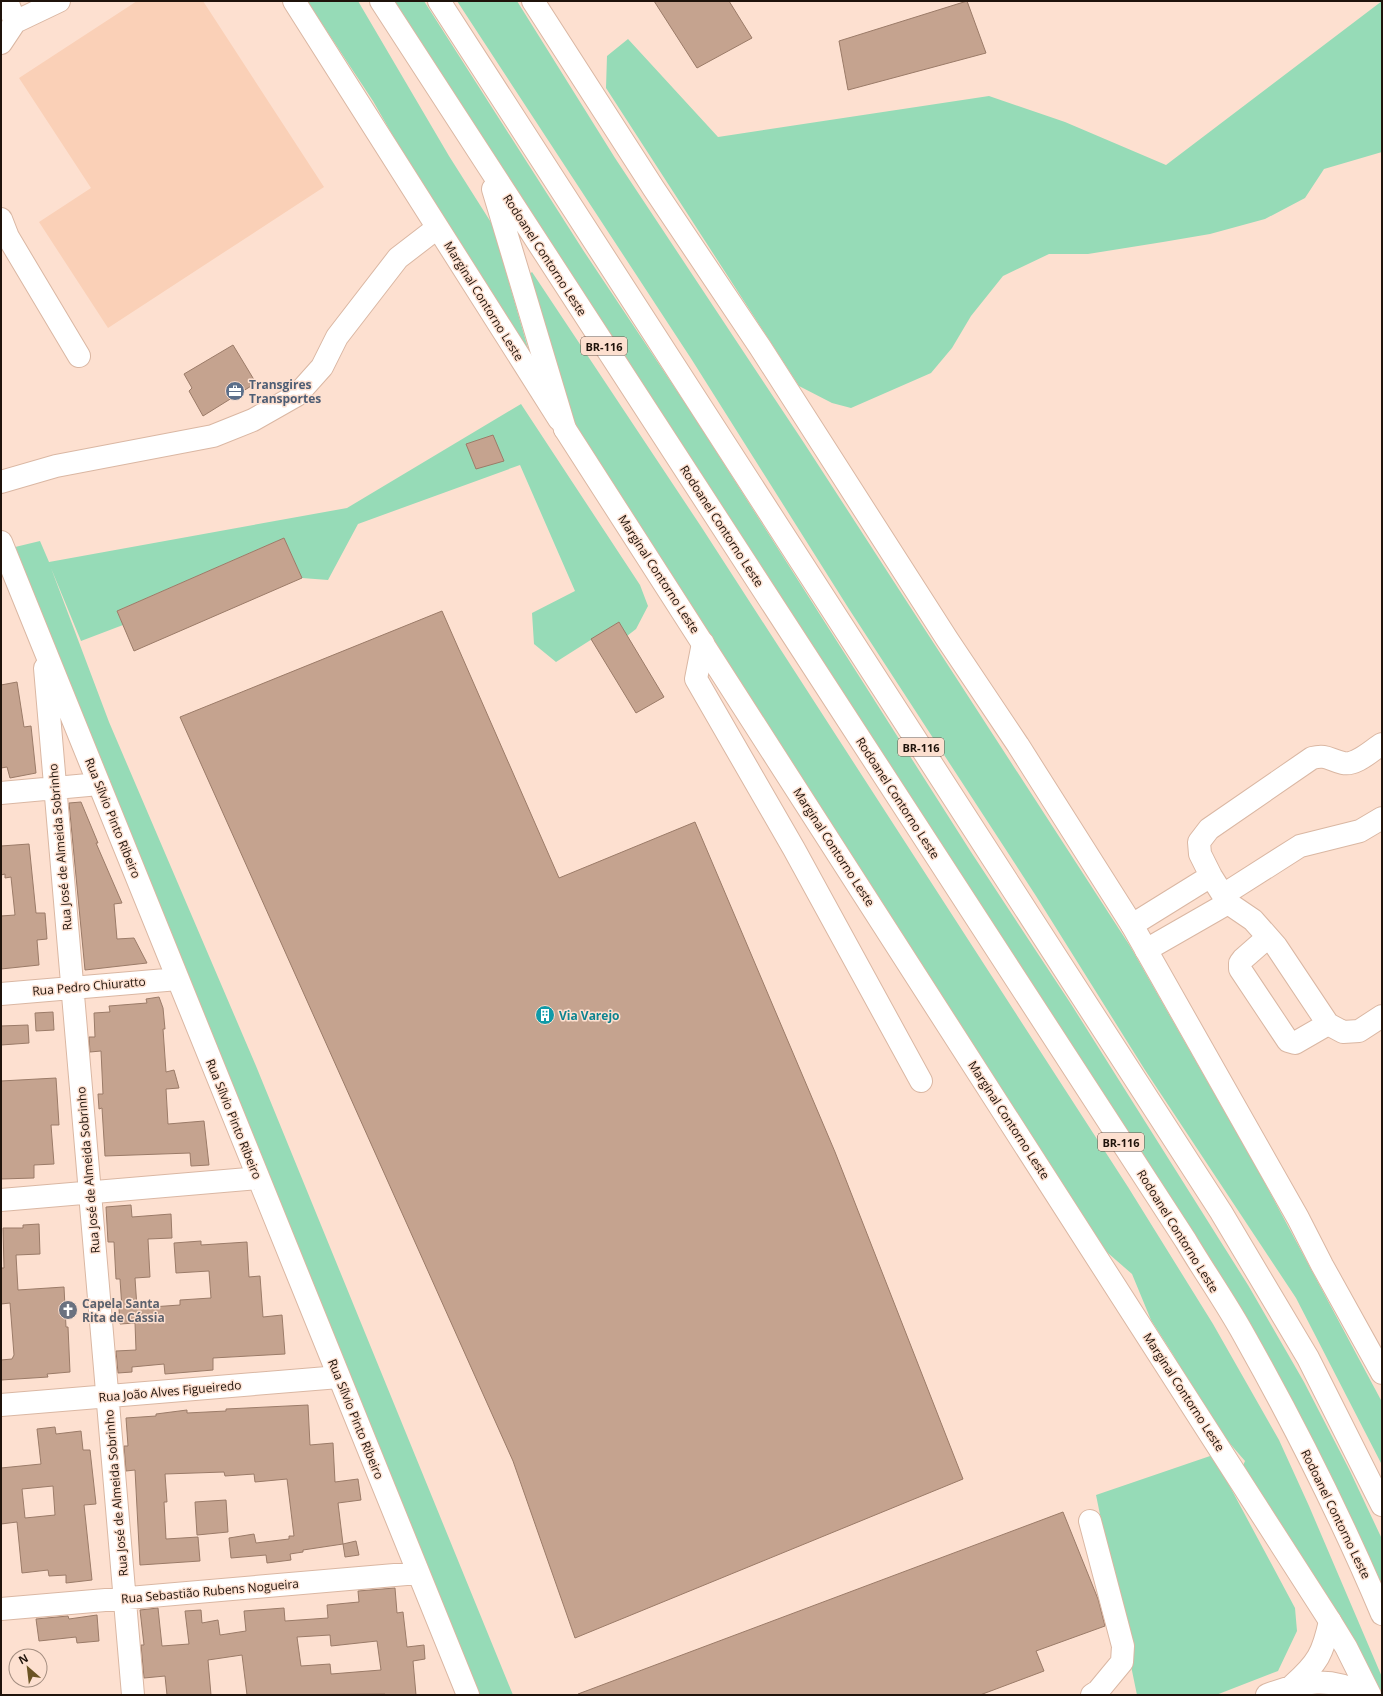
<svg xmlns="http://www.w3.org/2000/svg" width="1383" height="1696" viewBox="0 0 1383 1696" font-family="'Open Sans',sans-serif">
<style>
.built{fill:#fad0b7}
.green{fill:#96dbb7}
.building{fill:#c5a38f;stroke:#9b7b68;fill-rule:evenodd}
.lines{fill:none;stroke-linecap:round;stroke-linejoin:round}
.minor-casing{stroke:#dab7a3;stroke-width:24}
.major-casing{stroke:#dab7a3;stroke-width:24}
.highway-casing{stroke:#dab7a3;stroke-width:24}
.minor{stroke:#fff;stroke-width:22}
.major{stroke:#fff;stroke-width:22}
.highway{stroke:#fff;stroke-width:22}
.labels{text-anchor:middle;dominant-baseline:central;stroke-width:3;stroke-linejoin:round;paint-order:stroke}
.shield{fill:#fde0d0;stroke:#625046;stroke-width:1}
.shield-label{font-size:11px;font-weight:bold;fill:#1f130b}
.street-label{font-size:12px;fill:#1f130b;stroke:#fde0d0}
.service-label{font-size:12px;font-weight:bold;fill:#4e5e75;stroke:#fde0d0;text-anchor:start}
.culture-label{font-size:12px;font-weight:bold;fill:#0d838f;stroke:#fde0d0;text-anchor:start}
.worship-label{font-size:12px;font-weight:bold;fill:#5b616d;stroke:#fde0d0;text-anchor:start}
</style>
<rect width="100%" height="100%" fill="#fde0d0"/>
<!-- built -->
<path class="built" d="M137,1H203L324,187L108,328L39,222L91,188L19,78Z"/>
<!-- green -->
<path class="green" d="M307,1H358L449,156L492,224L532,362L455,244L373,101Z
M394,1H424L583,250L691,412L971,852L1071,1004L1248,1285L1304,1382L1349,1469L1382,1539V1593L1330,1473L1271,1370Z
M457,1H517L615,158L804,443L1130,946L1258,1170L1382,1402V1465L1296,1298L1145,1070L1036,896L849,609L692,360Z
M1382,1V152L1324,169L1305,198L1265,219L1210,234L1163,242L1088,254H1049L1003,276L971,316L952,348L931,373L851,408L832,403L799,386L606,88L607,56L628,39L718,137L989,96L1065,122L1166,165Z
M532,272L702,528L1128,1187L1213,1324L1279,1440L1309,1506L1382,1677V1695H1375L1241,1470L1245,1461L1226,1439L1185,1380L1174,1356L1151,1320L1132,1274L1101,1247L572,428L525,278Z
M521,404L640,585L648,606L636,629L627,636L619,622L556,662L534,644L532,613L575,591L520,465L358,524L328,580L302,578L284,538L117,611L123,625L81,641L51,568L109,722L256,1066L513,1695H475L11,548L40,541L49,562L347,508Z
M1213,1455L1295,1608L1297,1631L1278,1671L1216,1695H1137L1096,1495Z"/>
<!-- building -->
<path class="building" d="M654,1H729L752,38L697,68Z
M967,1L986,53L848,90L839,41Z
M233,345L256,383L203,416L189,391L192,388L184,374Z
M493,435L504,461L476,469L466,444Z
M284,538L302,578L134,651L117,611Z
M442,611L559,878L695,822L835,1152L963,1479L575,1638L513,1461L180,717Z
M619,622L664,697L636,713L591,639Z
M17,682L24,727L31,726L36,773L10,778L7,767L1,768V685Z
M81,802L98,843H96L122,903L114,904L117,939L134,938L147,963L85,970L69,803Z
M29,844L36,913H45L47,939L37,940L39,965L1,969V916L15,915L11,877L5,878V874L1,875V846Z
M159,997L163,1008L165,1029H163L166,1072L174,1070L179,1088L166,1089L168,1124L204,1121L209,1165L191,1166L190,1153L105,1156L102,1108L99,1109L98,1094H103L101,1051L90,1052L89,1037H95L94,1013L110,1012L109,1006L147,1003L146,999Z
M53,1012L54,1030L36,1031L35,1013Z
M28,1025L29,1043L1,1045V1026Z
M56,1078L59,1125H51L54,1164L34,1165V1178L1,1179V1081Z
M131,1205L132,1217L171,1214L172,1238L148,1239L150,1277L135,1278L137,1308L180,1305V1300L211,1298L209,1271L176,1273L174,1243L201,1241V1245L247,1242L249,1277L260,1276L263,1317L282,1315L285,1354L213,1358V1370L165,1374L164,1364L132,1367V1372L118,1373L116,1351L136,1350L135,1323L120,1324L119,1309H122L120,1279H116L114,1242H108L106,1207Z
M39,1224L40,1254L16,1255L18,1290L64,1287L66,1327H68L70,1372L47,1374L48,1377L1,1380V1360L12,1359L14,1355L10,1303L1,1304V1268H4L3,1228H23V1225Z
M308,1405L310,1445L333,1443L335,1482L358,1479L361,1500L338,1503L343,1544L303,1550V1552L290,1554L291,1560L267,1563L266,1555L231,1558L229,1538L254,1534L256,1543L289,1539V1536H294L287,1479L255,1482L254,1474L225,1476L224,1472L165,1474L167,1502H164L166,1539L198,1537L200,1561L140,1565L135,1470L126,1471L124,1446H128L126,1418L156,1416V1414L187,1410V1413L226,1411V1409Z
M55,1427L56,1434L81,1431L83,1450H90L96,1504L84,1505L92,1580L66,1583V1575L49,1576L48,1570L22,1573L17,1522L1,1524V1468L41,1464L37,1429ZM53,1486L55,1515L25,1518L22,1489Z
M226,1500L228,1532L197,1535L195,1502Z
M1063,1512L1098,1599L1105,1626L1036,1651L1044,1671L980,1695H579L578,1694Z
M356,1541L359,1555L345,1557L343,1544Z
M395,1588L397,1613L403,1612L407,1647L424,1645L425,1659L413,1661L416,1695H385V1694L247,1695L242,1655L208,1660L211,1695H167L165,1676L144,1678L141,1645H144L140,1610L158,1608L162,1646L189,1644L185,1611L201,1610L202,1623L218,1620L220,1635L246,1631L244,1611L284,1608L285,1621L328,1618L327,1605L359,1602L358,1591ZM330,1635L331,1646L377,1641L381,1670L331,1674L330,1664L301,1666L297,1637Z
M97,1615L99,1641L77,1643L76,1637L39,1641L36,1619L68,1616L69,1619Z"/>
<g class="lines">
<!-- minor casing -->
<g class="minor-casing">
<path id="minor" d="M7,1L15,22
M294,1L559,419
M1,43L15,22L59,1
M1,219L8,237L79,356
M1,482L56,466L213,436L253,420L297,395L322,367L337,337L398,258L437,228
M1,542L468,1695
M703,643L696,679L794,849L921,1081
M45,668L133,1695
M1382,744C1372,750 1356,766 1343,763C1329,760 1327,754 1312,758L1209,829L1199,842L1200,854L1211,876L1228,903L1253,920L1276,946L1328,1024L1343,1032L1359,1031L1382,1016
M1,793L99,784
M1223,895L1300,846L1360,831L1382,818
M1132,925L1211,876
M1268,937L1243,959L1240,963V969L1288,1041L1295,1043L1328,1024
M1146,950L1228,903
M1,994L178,979
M1,1200L258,1178
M1,1405L339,1377
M1090,1521L1123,1646L1122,1662L1098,1691L1092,1695
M1,1609L418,1573
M1293,1685C1318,1663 1323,1653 1330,1621
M1267,1695C1304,1681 1329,1676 1366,1695"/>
</g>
<!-- major casing -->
<g class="major-casing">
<path id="major" d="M533,1L654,189L760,347L947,639L1018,745L1132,925L1298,1218L1322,1265L1382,1373
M565,429L1330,1621L1346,1647L1370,1695"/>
</g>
<!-- highway casing -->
<g class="highway-casing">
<path id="highway" d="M381,1L1186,1241C1205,1273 1227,1304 1245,1337C1295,1426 1342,1519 1382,1614
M439,1L1221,1212L1308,1358L1382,1505
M493,189L565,429"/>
</g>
<!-- minor -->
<use href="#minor" class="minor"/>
<!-- major -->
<use href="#major" class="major"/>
<!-- highway -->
<use href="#highway" class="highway"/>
</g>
<!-- icons -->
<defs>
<g id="office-disc" transform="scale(1)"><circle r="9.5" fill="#5c6f8a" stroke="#fde0d0"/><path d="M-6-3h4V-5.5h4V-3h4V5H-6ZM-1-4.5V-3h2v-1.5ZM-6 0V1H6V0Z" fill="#fff"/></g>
<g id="building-disc" transform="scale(1)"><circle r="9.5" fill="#0f9aa8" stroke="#fde0d0"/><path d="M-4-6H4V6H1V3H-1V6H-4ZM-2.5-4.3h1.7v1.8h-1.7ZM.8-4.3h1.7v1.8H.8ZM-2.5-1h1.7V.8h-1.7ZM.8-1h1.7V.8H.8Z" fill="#fff"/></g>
<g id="church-disc" transform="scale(1)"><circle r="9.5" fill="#6b7280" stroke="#fde0d0"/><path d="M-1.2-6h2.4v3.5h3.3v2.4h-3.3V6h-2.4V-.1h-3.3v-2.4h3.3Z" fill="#fff"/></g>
</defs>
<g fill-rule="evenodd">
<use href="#office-disc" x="235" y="391"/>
<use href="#building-disc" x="545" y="1015"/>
<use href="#church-disc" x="68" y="1310"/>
</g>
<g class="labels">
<!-- shield labels -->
<g class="shield">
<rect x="581" y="337" width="46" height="18" rx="3"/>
<rect x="898" y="738" width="46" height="18" rx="3"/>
<rect x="1098" y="1133" width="46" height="18" rx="3"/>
</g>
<g class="shield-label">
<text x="604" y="346">BR-116</text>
<text x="921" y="747">BR-116</text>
<text x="1121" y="1142">BR-116</text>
</g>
<!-- street labels -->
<g class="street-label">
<text transform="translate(545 255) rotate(57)">Rodoanel Contorno Leste</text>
<text transform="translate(484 301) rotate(58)">Marginal Contorno Leste</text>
<text transform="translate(722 526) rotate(57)">Rodoanel Contorno Leste</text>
<text transform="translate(659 574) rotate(57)">Marginal Contorno Leste</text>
<text transform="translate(898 798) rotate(57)">Rodoanel Contorno Leste</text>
<text transform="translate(113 818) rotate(68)">Rua Sílvio Pinto Ribeiro</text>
<text transform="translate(60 847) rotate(-95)">Rua José de Almeida Sobrinho</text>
<text transform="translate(834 847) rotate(57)">Marginal Contorno Leste</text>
<text transform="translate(89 986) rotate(-5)">Rua Pedro Chiuratto</text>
<text transform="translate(234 1119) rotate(68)">Rua Sílvio Pinto Ribeiro</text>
<text transform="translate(1009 1120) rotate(57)">Marginal Contorno Leste</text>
<text transform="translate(88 1170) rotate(-95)">Rua José de Almeida Sobrinho</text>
<text transform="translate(1178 1231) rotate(58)">Rodoanel Contorno Leste</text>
<text transform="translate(170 1391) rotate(-5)">Rua João Alves Figueiredo</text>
<text transform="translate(1184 1392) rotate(57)">Marginal Contorno Leste</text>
<text transform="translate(356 1419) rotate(68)">Rua Sílvio Pinto Ribeiro</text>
<text transform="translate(116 1493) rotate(-95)">Rua José de Almeida Sobrinho</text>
<text transform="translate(1336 1514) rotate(64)">Rodoanel Contorno Leste</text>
<text transform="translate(210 1591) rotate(-5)">Rua Sebastião Rubens Nogueira</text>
</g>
<!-- service labels -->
<g class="service-label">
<text x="249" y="384">Transgires<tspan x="249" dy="14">Transportes</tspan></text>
</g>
<!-- culture labels -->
<g class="culture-label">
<text x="559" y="1015">Via Varejo</text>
</g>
<!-- worship labels -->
<g class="worship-label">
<text x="82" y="1303">Capela Santa<tspan x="82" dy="14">Rita de Cássia</tspan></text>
</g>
</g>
<!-- border -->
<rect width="1383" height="1696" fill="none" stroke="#1f130b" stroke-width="4"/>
<!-- north arrow -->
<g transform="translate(28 1668) rotate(332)"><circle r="19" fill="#fde0d0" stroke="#a48e81"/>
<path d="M0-3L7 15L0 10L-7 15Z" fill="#6b5424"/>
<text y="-6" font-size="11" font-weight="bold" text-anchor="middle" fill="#1f130b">N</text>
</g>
</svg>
